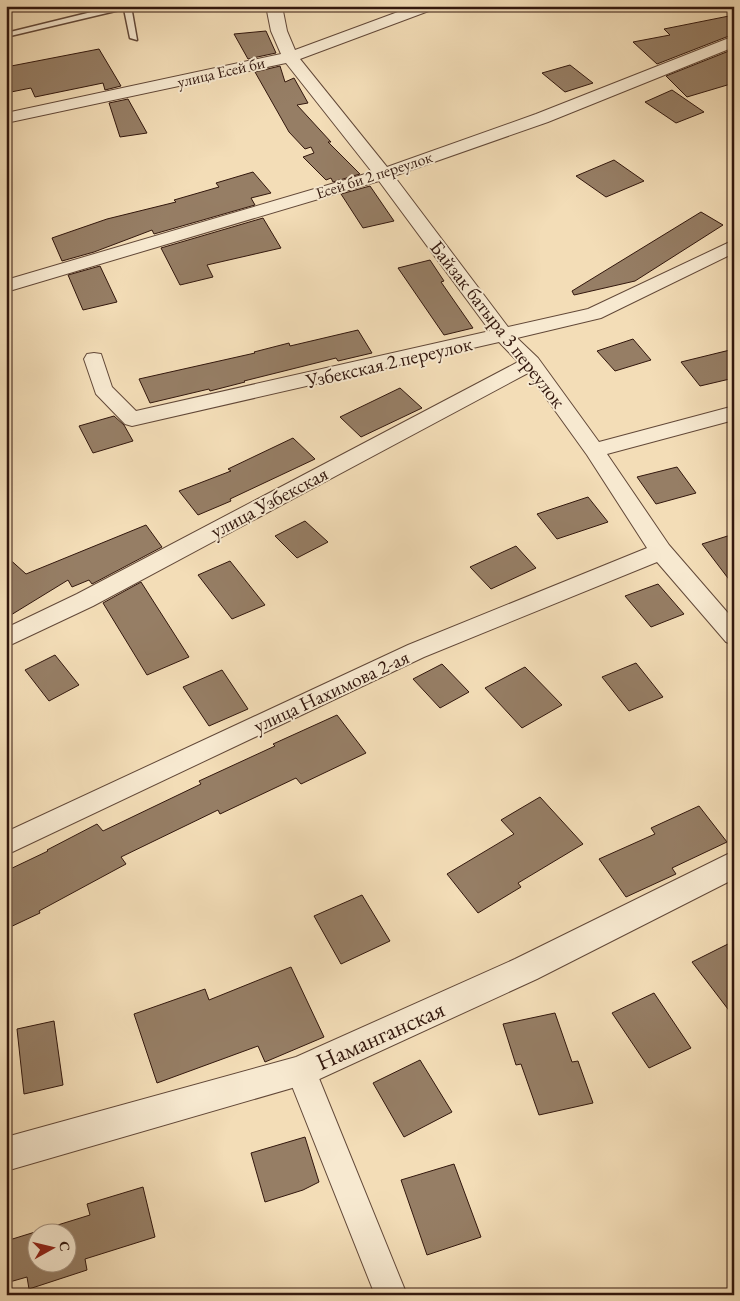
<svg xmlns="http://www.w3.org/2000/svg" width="740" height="1301" viewBox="0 0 740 1301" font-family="'EB Garamond',serif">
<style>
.building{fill:#967e65;stroke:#32170d;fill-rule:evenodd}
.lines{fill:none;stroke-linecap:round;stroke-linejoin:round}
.service-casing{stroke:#624838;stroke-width:3}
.minor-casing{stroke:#624838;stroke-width:2}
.tertiary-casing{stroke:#624838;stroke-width:2}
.service{fill:#f7e9d0;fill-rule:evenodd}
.minor{fill:#f7e9d0;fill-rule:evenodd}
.tertiary{fill:#f7e9d0;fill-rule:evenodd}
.labels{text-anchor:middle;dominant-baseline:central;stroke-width:4;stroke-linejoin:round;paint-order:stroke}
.far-street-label{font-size:16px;fill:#32170d;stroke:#f7e9d0}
.street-label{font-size:20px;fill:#32170d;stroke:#f7e9d0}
.near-street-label{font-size:24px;fill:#32170d;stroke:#f7e9d0}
</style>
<rect width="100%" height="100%" fill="#f3ddb7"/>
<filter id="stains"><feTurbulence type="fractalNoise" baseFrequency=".004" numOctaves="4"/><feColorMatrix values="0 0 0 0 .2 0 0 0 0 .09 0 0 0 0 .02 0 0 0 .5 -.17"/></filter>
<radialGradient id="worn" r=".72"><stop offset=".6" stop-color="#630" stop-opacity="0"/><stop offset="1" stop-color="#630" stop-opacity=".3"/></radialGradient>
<!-- building -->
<path class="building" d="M734,15V34L657,64L633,42L670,35L664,29Z
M266,31L276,53L248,59L234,34Z
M99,49L121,86L105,90L103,83L35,97L31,88L6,93V67Z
M734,49V83L687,97L666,76Z
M570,65L593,83L565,92L542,73Z
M280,66L285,82L294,78L308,103L297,105L331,142H328L360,174L333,182L331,178L326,180L303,157L314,153L311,147L305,149L289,132L255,72Z
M672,90L704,112L676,123L645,102Z
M128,99L147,133L120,137L109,103Z
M614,160L644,181L606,197L576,176Z
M253,172L271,193L251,198L255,205L154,234L152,230L94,252L62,261L52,238L107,219L176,202L174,200L219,187L216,183Z
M370,186L394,221L363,228L341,194Z
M701,212L723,225L635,281L574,295L572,291Z
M263,218L281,248L207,265L213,277L180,285L161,248Z
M430,260L444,281L441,282L473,328L444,335L398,268Z
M100,266L117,302L83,310L68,275Z
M358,330L372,353L338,361L336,358L244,381L245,382L210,391L209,389L150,403L139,379L255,353L254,352L289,343L290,346Z
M633,339L651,360L615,371L597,351Z
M734,349V378L700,386L681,362Z
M400,388L422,408L361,437L340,417Z
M114,416L124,425L133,441L93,453L79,426Z
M293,438L315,459L230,499L231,501L198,515L179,491L231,471L228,469Z
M677,467L696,493L656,504L637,477Z
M588,497L608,522L557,539L537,514Z
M305,521L328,542L297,558L275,536Z
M146,525L162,547L92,584L89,580L72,587L68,580L6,618V556L26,574Z
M734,534V586L702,544Z
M516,546L536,568L491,589L470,567Z
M230,561L265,605L232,619L198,575Z
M141,582L189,657L147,675L103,603Z
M658,584L684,614L651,627L625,596Z
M55,655L79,685L49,701L25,670Z
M636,663L663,697L629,711L602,677Z
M442,664L469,692L440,708L413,679Z
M525,667L562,705L522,728L485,688Z
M222,670L248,709L209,726L183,687Z
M337,715L366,753L301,784L296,778L220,814L218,810L121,857L126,864L39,911L40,913L6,929V871L48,851L47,850L97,824L103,831L201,784L199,781L275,746L273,744Z
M540,797L583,844L518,883L521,887L478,913L447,874L514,834L501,820Z
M699,806L727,842L672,868L676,874L626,897L599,859L655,834L651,828Z
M362,895L390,941L341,964L314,916Z
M734,941V1017L692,962Z
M291,967L324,1037L265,1062L258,1046L157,1083L134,1014L205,989L209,1000Z
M654,993L691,1048L649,1068L612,1013Z
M555,1013L572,1062L578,1061L593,1103L539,1115L521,1064L516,1065L503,1024Z
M54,1021L63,1085L24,1094L17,1029Z
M420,1060L452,1112L404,1137L373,1083Z
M305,1137L319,1182L303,1190L265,1202L251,1153Z
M454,1164L481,1237L427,1255L401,1180Z
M143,1187L155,1237L85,1259L87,1270L29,1289L27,1277L6,1283V1241L90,1215L87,1204ZM38,1234H68V1264H38Z"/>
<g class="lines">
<!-- service casing -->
<g class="service-casing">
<path id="service" d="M116,6H131L137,40L130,38L124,9L6,37V33Z"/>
</g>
<!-- minor casing -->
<g class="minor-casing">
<path id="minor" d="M266,6H282L287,31L295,50L414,6H437L434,9L300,59L387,167L536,114L734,36V47L548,122L394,176L508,327L588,309L734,240V253L601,318L517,338L538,358L599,442L734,406V420L607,454L669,545L734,620V645L726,642L657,562L424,657L6,855V832L408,645L647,548L587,455L528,373L93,606L6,647V628L77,594L518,362L499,342L132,426L125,424L96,394L84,359L87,354L94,353L101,354L112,387L136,411L490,331L379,181L6,292V280L372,172L286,63L6,123V113L281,54L271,31Z
M301,1058L311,1061L316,1071L407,1295H375L286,1071L291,1061Z"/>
</g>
<!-- tertiary casing -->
<g class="tertiary-casing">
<path id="tertiary" d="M734,851V879L537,979L313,1082L6,1171V1137L296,1057L515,959Z"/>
</g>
<!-- service -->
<use href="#service" class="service"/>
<!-- minor -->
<use href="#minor" class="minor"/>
<!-- tertiary -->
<use href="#tertiary" class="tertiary"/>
</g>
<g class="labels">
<!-- far-street labels -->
<g class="far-street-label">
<text transform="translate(221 72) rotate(-13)">улица Есей би</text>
<text transform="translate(374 175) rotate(-18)">Есей би 2 переулок</text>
</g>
<!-- street labels -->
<g class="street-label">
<text transform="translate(498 324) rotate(52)">Байзак батыра 3 переулок</text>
<text transform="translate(389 362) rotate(-13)">Узбекская 2 переулок</text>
<text transform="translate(269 502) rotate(-28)">улица Узбекская</text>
<text transform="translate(331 691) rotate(-25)">улица Нахимова 2-ая</text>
</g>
<!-- near-street labels -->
<g class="near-street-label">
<text transform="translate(380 1035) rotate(-24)">Наманганская</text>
</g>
</g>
<!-- margin -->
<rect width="740" height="1301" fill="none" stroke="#f3ddb7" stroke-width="25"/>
<rect x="8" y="8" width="725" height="1286" fill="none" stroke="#32170d" stroke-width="2.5"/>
<rect x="12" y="12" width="715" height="1276" fill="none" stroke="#32170d"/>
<!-- north arrow -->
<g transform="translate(52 1248) rotate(82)"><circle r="24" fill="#f7e9d0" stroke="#a89582"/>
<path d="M0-4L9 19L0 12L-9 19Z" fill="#8f2418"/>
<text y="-8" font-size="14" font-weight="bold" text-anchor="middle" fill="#32170d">С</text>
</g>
<rect width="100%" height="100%" filter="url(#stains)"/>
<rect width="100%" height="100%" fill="url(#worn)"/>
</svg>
